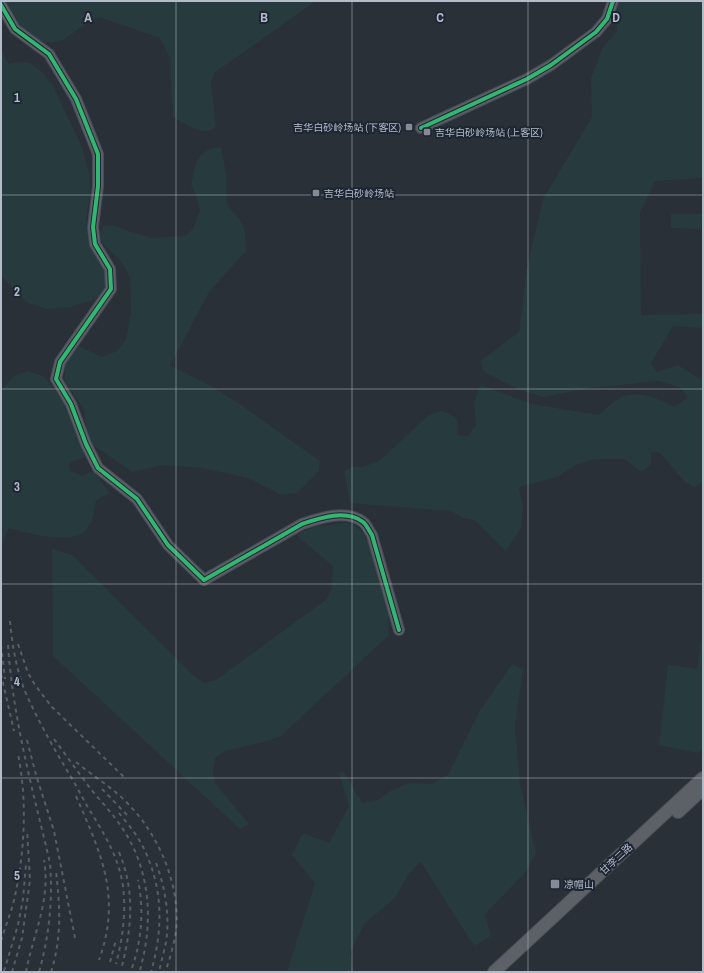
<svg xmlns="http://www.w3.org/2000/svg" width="704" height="973" viewBox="0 0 704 973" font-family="'Archivo Narrow','Noto Sans SC',sans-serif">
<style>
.green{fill:#273a3e}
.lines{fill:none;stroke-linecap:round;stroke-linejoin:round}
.minor-casing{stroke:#484c53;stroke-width:12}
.major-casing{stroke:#484c55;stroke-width:14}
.minor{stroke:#5a5e66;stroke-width:10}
.major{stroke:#5c6168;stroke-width:12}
.rail{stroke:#595d64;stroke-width:2;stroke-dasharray:4 4;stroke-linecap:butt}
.cycleway-casing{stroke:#1d2633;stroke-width:6}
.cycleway{stroke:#33b770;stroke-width:4}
.grid{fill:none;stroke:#b4bcc9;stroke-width:1;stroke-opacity:0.55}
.poi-dot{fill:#848b96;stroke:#1d2633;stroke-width:1.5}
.labels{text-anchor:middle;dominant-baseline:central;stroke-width:4;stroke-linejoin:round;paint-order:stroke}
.poi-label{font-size:10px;fill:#b4bcc9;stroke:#1d2633;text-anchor:start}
.street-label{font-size:10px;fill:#b4bcc9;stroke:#1d2633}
.grid-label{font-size:13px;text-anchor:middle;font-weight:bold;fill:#b4bcc9;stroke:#1d2633;stroke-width:4;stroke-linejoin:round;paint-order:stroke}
</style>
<rect width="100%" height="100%" fill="#2a3038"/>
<!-- green -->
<path class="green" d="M5,1H316L214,73L211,84L216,127C213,128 209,131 207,131C196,132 182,122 173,117L170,58L160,38L99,17C94,19 89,21 85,24C77,29 70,37 62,40C31,51 19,22 5,1Z
M618,1H703V178L655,181L640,213L641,315L703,314V328L673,326L651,363L657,372L678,365L700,379H703V482L694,487L684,481L660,453L651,452V464L642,472L624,459H595L576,465L557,477L519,487L523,509L521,528L506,551L475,520L464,518L451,511L350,503L344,471L352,467H363L379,461L429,415L441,411L448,413L457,419L458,435L469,436L476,424L474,402L481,385L531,404L599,415C605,410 611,403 618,399C638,388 657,399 675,407L688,397L679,387L659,381L591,388L543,397L520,390L484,372L480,361L519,332L527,269L543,199L592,117L591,78L603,47L617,31Z
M1,50L9,64L19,62L30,63L41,71L52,84L82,147L89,172L90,192L86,223L90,242L104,270L107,286L96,299L71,307L46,309L26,302L1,276Z
M221,147L226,173L227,206C244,222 246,227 246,251L209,292L170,366C224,388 272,428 320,461L319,471L297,493L282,495L248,478L202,468L163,465L132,472L93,445L87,431L84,410L65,381V364L77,345L102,357L117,351L126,339L131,312L130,277L120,260L103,244L99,235L103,226L113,225L131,232L152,238L185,236L193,229L200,211L196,195L191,185C196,165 195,149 221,147Z
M671,214H702L701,229L671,228Z
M27,371L44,376L64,402L85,457L69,463L70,471L82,476L93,471L110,493L96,500C94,511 93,523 85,531C72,545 25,533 9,528L2,544L1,568V390L13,377Z
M344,523L353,524L363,533L371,548L388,613L389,635L281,736L268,741L226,751L215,758L213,772L215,783L249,824L240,829L53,656L52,549L72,555L193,675L204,683L216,680L327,599L331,589L333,566L297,536C301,534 304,531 308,529C318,524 333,526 344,523Z
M703,638V749L698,753L659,745L668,665L697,669L701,642Z
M512,664L523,669L515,726L520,784L536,853L525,873L485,914L491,936L474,946L421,862L410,872L395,898L365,923L350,952L353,972H287L315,883L292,855L303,833L329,843L349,806L339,773L344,772L362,803L376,801L390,791L410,783L432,784L448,775L479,712Z"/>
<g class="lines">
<!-- minor casing -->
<g class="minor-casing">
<path id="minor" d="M1,5L15,29L49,54L76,99L98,154V186L93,227L95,244L110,269L111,289L60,362L56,379L71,404L86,444L98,468L137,499L168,545L204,580L302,524C320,518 346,509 363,522C367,525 369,531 372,535L399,630
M421,128L527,79L551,65L596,32L607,19L613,1"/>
</g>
<!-- major casing -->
<g class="major-casing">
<path id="major" d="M678,812L703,789
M494,972L703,778"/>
</g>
<!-- minor -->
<use href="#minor" class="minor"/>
<!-- major -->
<use href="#major" class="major"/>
<!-- rail -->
<path class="rail" d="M10,621C12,644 16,667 24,689C37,719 54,749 71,777C77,787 82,797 87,806C102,830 116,852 122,880C127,908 123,937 116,964
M18,644L28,673L35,685L52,707L125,778
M1,645L5,679
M8,645C13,720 33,791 50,863C53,900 49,937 39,972
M1,674L14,731
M54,739C66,755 78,772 90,788C102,803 116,817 126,834C151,875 153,924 140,970
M27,740L36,775L54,831L75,938
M76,762C94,777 115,789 130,806C160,837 181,888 176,931C174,944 170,959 165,972
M102,789L127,815
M76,796C101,854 122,896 99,960
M119,813C126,822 135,832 141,843C163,884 164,927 151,972
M119,852C135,891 132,926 122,966
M156,863C165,887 170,915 166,942C164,952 161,962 159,972
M1,941C6,924 13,908 16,891C25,847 27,799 18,754
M110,962L116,940
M132,968C142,939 144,909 138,880
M4,971L18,925L23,899L26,864
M12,972L22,938L30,880L27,830
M26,972C33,934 51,901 44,860
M51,972C62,937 60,907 56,871"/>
<!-- cycleway casing -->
<g class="cycleway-casing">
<path id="cycleway" d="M1,5L15,29L49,54L76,99L98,154V186L93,227L95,244L110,269L111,289L60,362L56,379L71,404L86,444L98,468L137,499L168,545L204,580L302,524C320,518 346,509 363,522C367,525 369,531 372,535L399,630
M421,128L527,79L551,65L596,32L607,19L613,1"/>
</g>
<!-- cycleway -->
<use href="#cycleway" class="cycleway"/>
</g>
<!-- grid -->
<path class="grid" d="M176,1V972M352,1V972M528,1V972M1,195H703M1,389H703M1,584H703M1,778H703"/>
<!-- markers -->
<g class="poi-dot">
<rect x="405" y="123" width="8" height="8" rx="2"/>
<rect x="423" y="128" width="8" height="8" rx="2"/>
<rect x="312" y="189" width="8" height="8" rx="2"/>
<rect x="550" y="879" width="10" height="10" rx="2"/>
</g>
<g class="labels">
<!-- poi labels -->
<g class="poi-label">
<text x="401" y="127" text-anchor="end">吉华白砂岭场站 (下客区)</text>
<text x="435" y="132">吉华白砂岭场站 (上客区)</text>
<text x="324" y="193">吉华白砂岭场站</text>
<text x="564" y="884">凉帽山</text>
</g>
<!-- street labels -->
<g class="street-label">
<text transform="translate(616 859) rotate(-43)">甘李二路</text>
</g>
</g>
<g class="grid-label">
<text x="88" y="22">A</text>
<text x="264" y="22">B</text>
<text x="440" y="22">C</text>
<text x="616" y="22">D</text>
<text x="17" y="102">1</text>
<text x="17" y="296">2</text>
<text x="17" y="491">3</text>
<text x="17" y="686">4</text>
<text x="17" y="880">5</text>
</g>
<!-- border -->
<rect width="704" height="973" fill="none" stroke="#b4bcc9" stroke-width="4"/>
</svg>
